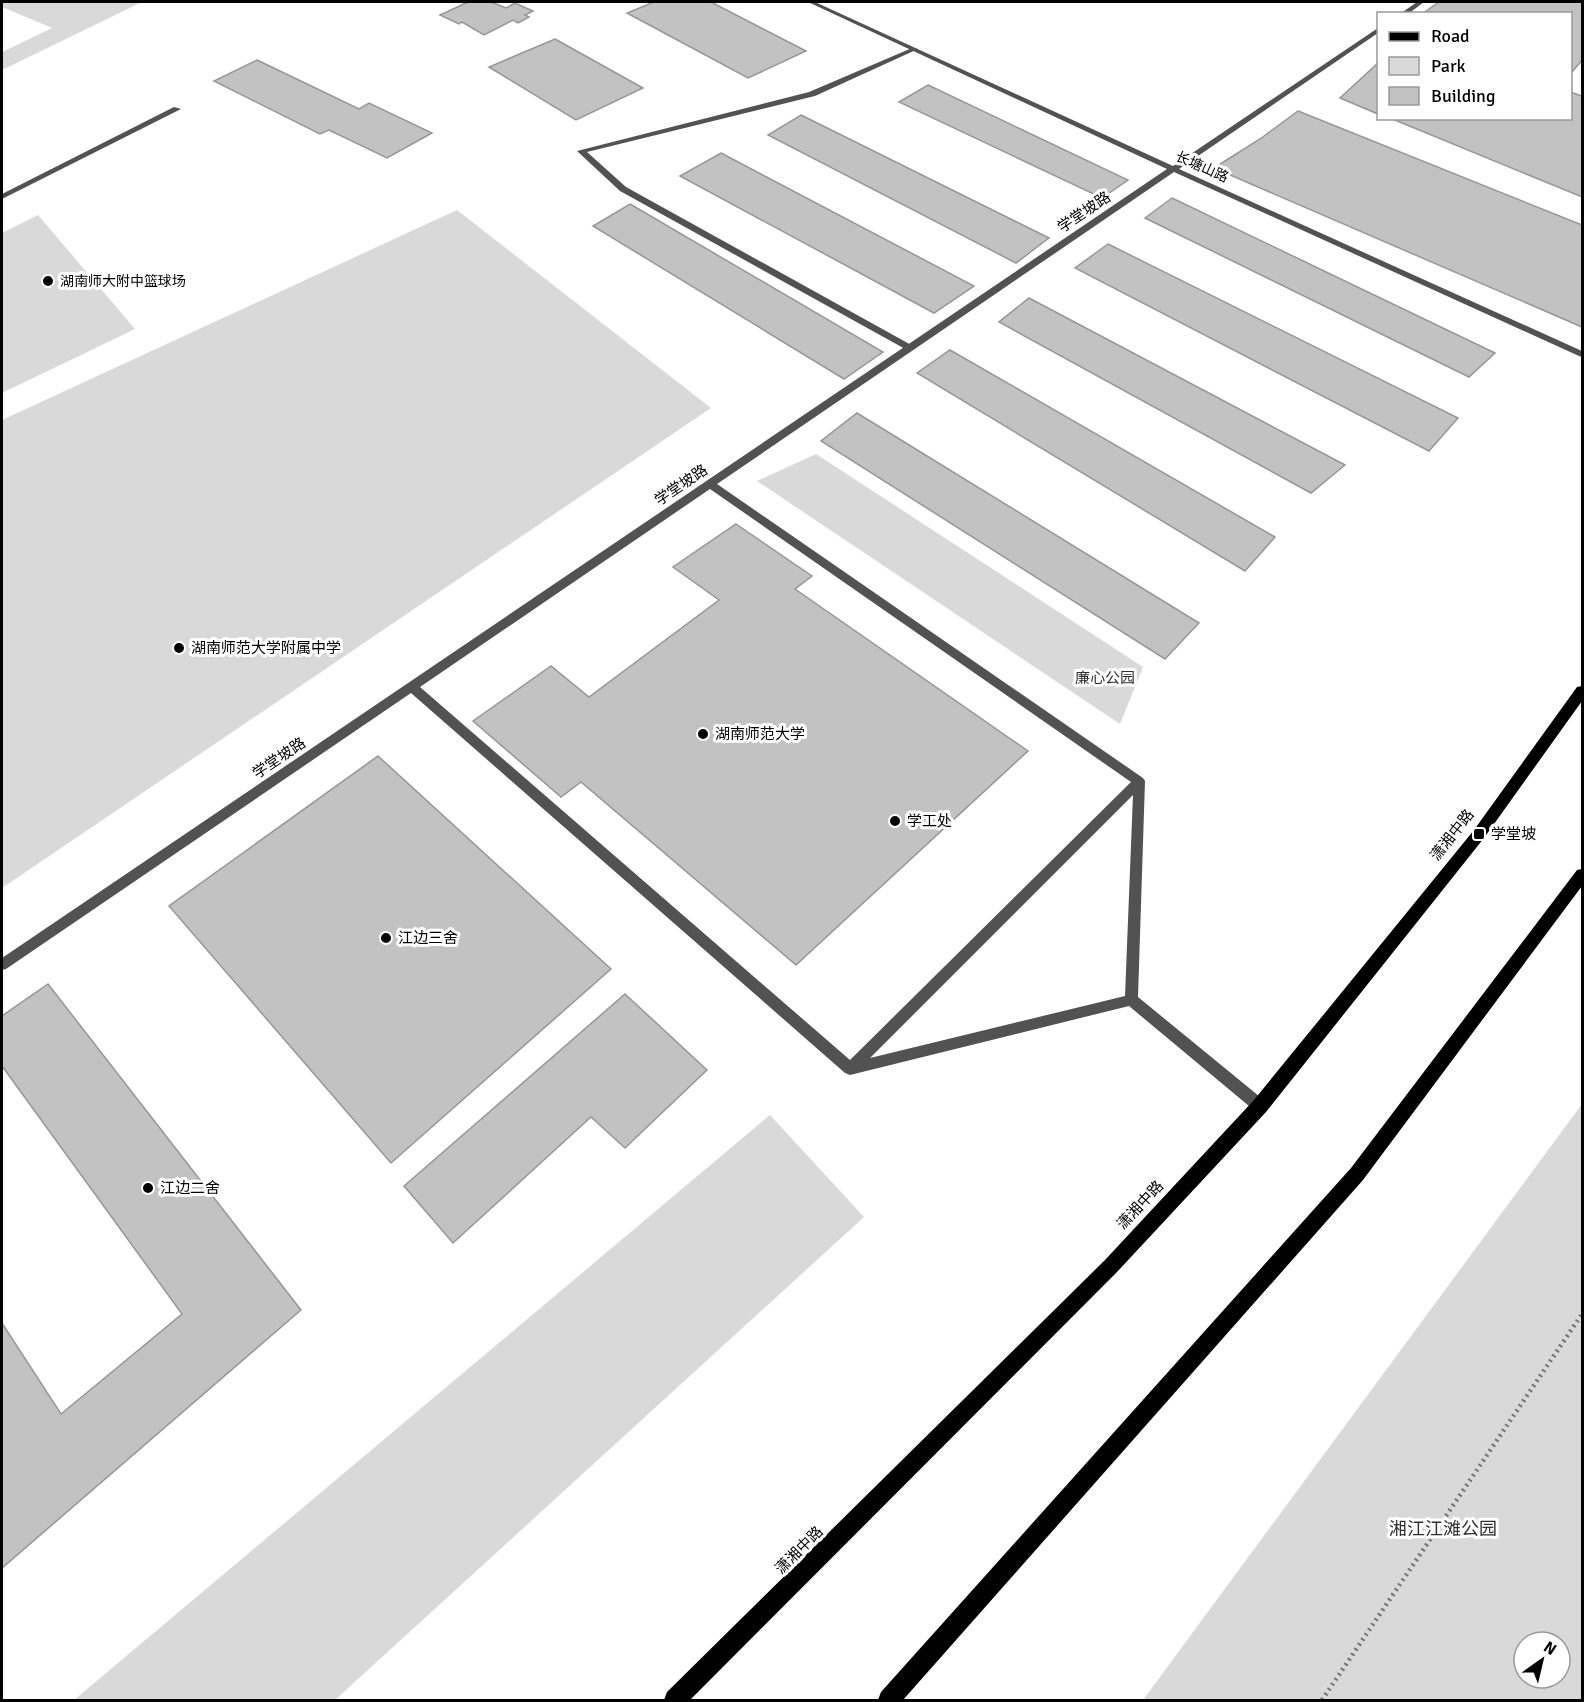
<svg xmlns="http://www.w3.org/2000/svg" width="1584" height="1702" viewBox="0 0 1584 1702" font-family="Signika,'Noto Sans SC',sans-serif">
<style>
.green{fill:#d9d9d9;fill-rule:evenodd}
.building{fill:#c2c2c2;stroke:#969696;stroke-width:1.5}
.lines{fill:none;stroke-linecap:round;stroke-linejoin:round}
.path{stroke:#747474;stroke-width:4.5;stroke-dasharray:2 4;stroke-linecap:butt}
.lane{fill:#525252;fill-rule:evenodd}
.street{fill:#525252;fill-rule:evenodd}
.primary{fill:#000;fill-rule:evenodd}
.poi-dot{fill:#000;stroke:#fff;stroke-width:2}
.labels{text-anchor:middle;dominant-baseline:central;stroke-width:6;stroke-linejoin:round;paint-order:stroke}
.far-street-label{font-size:14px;fill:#000;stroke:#fff}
.far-poi-label{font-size:14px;fill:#000;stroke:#fff;text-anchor:start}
.street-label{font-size:15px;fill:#000;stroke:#fff}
.poi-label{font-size:15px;fill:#000;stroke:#fff;text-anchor:start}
.park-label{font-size:15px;fill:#303030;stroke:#fff}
.near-park-label{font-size:18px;fill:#303030;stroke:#fff}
</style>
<rect width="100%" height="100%" fill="#fff"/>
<!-- green -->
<path class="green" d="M2,2H142L2,70V52L52,28L2,7Z
M457,210L711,408L2,888V420Z
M38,215L135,329L2,393V233Z
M816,454L1143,667L1120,724L757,481Z
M1582,1104V1700H1143ZM1524,1642H1560V1678H1524Z
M770,1115L864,1217L335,1700H74Z"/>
<!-- building -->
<path class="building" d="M468,2H491L506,8L515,3L533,11L525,15L529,17L518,23L513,20L484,35L462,22L459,24L440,15Z
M654,2H711L806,51L748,78L627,13Z
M1439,2H1582V60L1573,71H1570V14H1422Z
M555,39L643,88L576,120L489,67Z
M257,60L359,109L369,103L432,133L387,158L329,130L320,134L214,81Z
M1378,63V114L1340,98Z
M928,85L1128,180L1102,198L899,102Z
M1570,92L1582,96V197L1390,118H1570Z
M1298,111L1582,225V327L1214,168L1260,139Z
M801,115L1049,238L1016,263L768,135Z
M721,153L974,286L934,313L680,176Z
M1172,198L1495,353L1469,377L1145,218Z
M630,204L883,352L844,379L593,226Z
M1108,244L1458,418L1429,451L1075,268Z
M1029,298L1345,465L1311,493L999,322Z
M950,350L1275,537L1245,571L917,373Z
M857,413L1199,623L1165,659L821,441Z
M736,524L812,576L795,589L1028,751L796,965L581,782L561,797L473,721L551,666L589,697L719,600L673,567Z
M378,756L611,969L391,1163L169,906Z
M48,984L301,1310L2,1568V1323L61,1414L182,1314L2,1066V1016Z
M625,994L707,1070L625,1148L591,1117L453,1243L404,1186Z"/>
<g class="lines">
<!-- path -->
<path class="path" d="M1322,1700L1582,1314"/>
<!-- lane -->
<path class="lane" d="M912,48L918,49L815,96L587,152L626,187L913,346V350H907L620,191L577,151L809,92Z
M174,107L181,109L2,199V194Z"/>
<!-- street -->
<path class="street" d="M808,2H815L1173,166L1378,28V33L1179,169L1582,351V357L1579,356L1174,172L717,484L1143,778L1145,781L1138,997L1265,1101L1267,1106L1265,1111L1260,1112L1255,1111L1129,1006L850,1075L845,1073L411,693L6,969L2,970V958L1167,169ZM710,489L1131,782L850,1060L420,687ZM1133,795L1125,996L870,1058Z
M1417,2H1424L1408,14H1400Z"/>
<!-- primary -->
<path class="primary" d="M1582,686V701L1484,838L1266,1112L1117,1272L690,1700H664L667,1692L1105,1260L1254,1100L1474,830L1577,687Z
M1582,869V886L1363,1180L903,1700H878L881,1692L1351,1168L1577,870Z"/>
</g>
<!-- markers -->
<g class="poi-dot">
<circle cx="48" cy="281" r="6"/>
<circle cx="179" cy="648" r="6"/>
<circle cx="703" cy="734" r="6"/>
<circle cx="895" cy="821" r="6"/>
<rect x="1473" y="828" width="12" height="12" rx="3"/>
<circle cx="386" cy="938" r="6"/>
<circle cx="148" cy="1188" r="6"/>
</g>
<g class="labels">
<!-- far-street labels -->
<g class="far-street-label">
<text transform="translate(1202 167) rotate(24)">长塘山路</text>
</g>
<!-- far-poi labels -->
<g class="far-poi-label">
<text x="60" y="281">湖南师大附中篮球场</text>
</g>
<!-- street labels -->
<g class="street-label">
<text transform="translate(1084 212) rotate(-34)">学堂坡路</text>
<text transform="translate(681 485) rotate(-34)">学堂坡路</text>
<text transform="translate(279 758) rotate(-34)">学堂坡路</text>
<text transform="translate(1452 835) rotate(-52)">潇湘中路</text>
<text transform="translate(1140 1205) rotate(-47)">潇湘中路</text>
<text transform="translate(799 1550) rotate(-45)">潇湘中路</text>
</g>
<!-- poi labels -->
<g class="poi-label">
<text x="191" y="648">湖南师范大学附属中学</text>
<text x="715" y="734">湖南师范大学</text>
<text x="907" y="821">学工处</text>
<text x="1491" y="834">学堂坡</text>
<text x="398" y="938">江边三舍</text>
<text x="160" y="1188">江边二舍</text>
</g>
<!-- park labels -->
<g class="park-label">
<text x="1105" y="678">廉心公园</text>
</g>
<!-- near-park labels -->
<g class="near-park-label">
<text x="1443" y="1529">湘江江滩公园</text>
</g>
</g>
<!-- border -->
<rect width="1584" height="1702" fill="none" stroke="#000000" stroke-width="6"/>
<!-- legend -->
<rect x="1377" y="12" width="195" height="108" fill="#ffffff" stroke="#999999" stroke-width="1.5"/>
<rect x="1389" y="32" width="30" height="9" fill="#000000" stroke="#999999" stroke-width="1.5"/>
<text x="1431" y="42" font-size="18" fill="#000000">Road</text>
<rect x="1389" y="57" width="30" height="18" fill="#d9d9d9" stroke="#999999" stroke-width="1.5"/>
<text x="1431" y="72" font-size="18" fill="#000000">Park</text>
<rect x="1389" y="87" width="30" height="18" fill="#c2c2c2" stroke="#999999" stroke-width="1.5"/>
<text x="1431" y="102" font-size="18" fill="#000000">Building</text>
<!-- north arrow -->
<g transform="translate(1542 1660) rotate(34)"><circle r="28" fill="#ffffff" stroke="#999999" stroke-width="1.5"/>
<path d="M0-4.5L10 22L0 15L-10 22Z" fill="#000000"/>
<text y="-9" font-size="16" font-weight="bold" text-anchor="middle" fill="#000000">N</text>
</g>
</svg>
